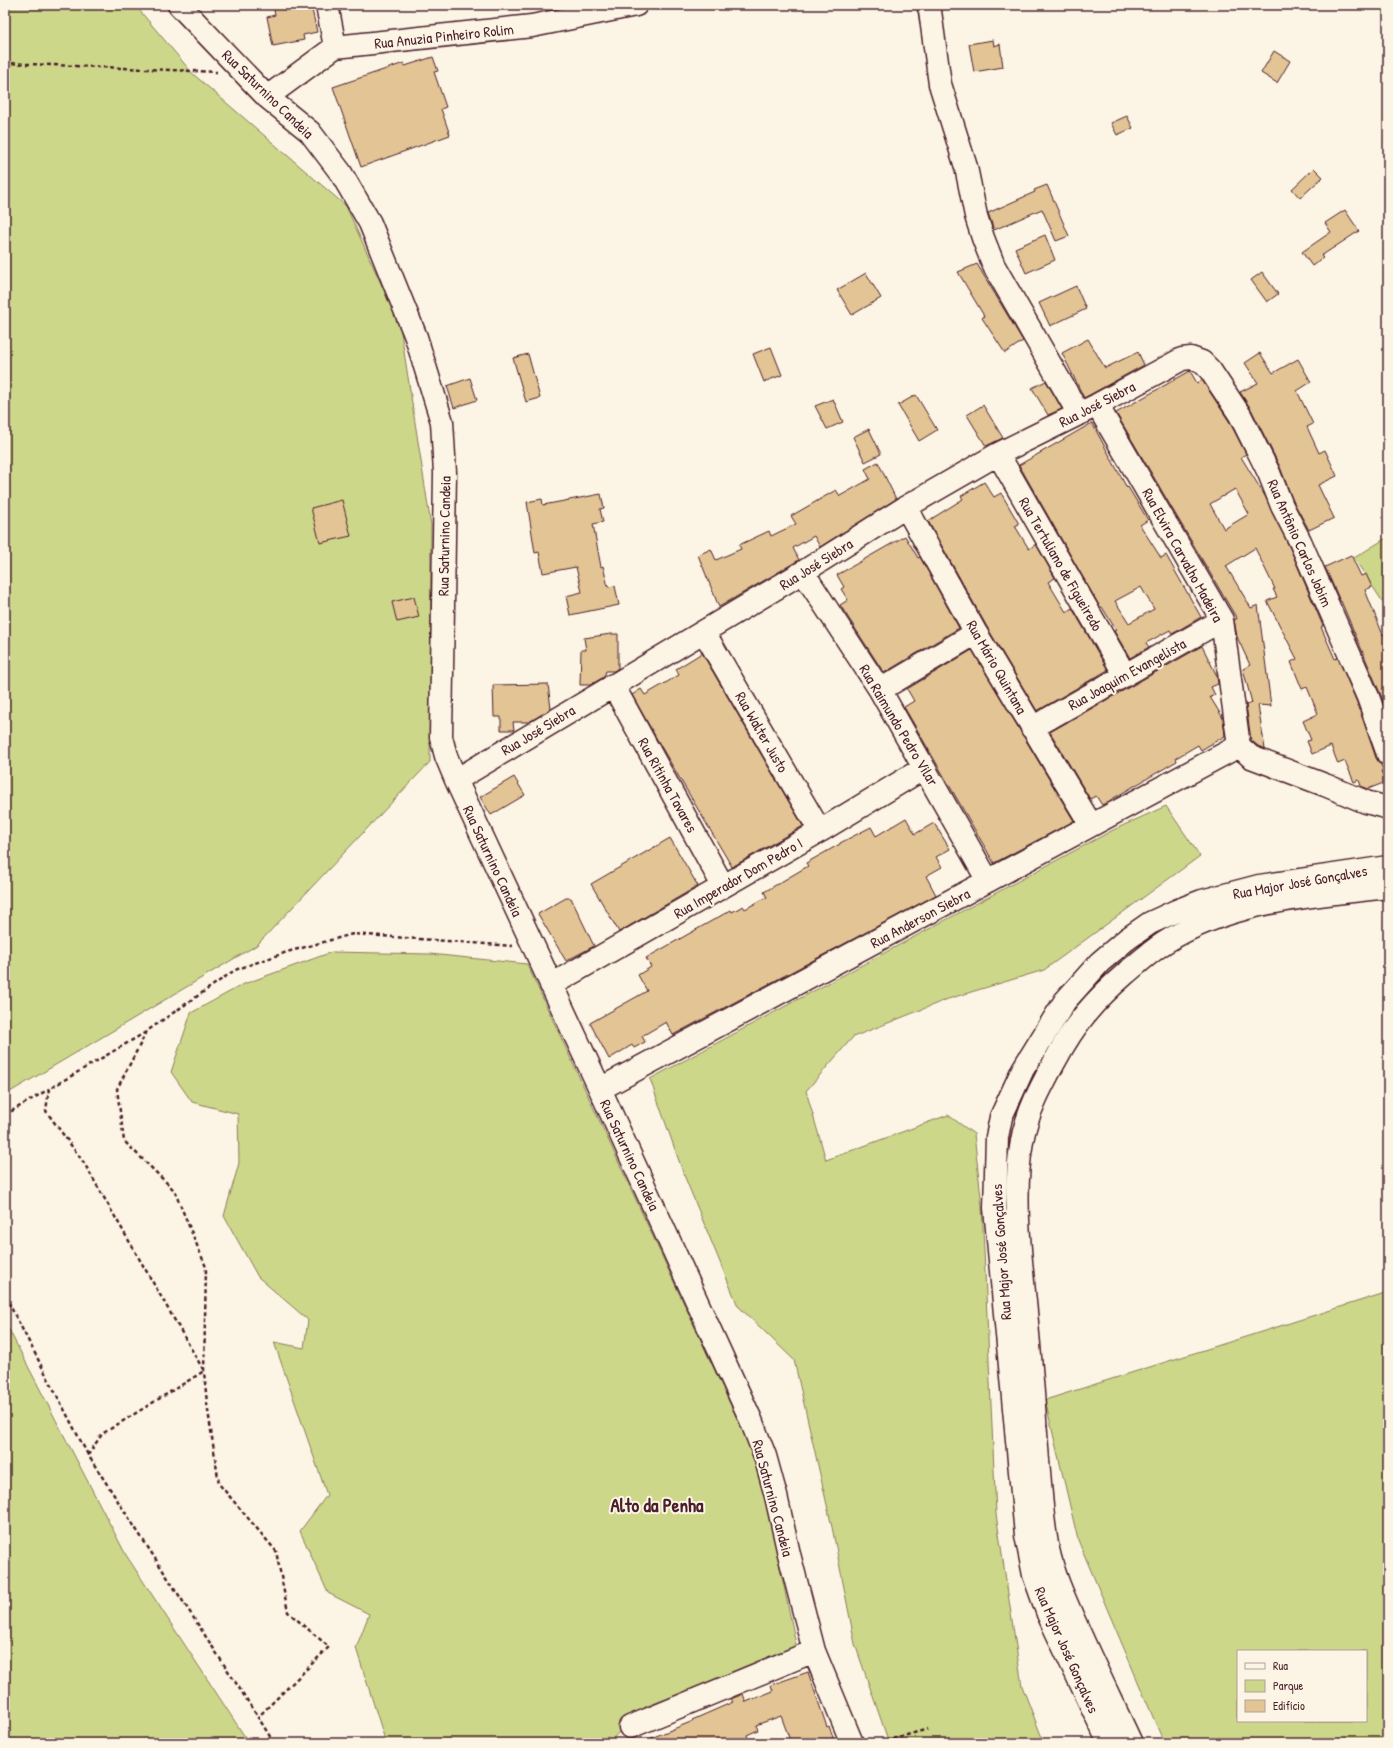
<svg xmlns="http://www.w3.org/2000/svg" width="1393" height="1748" viewBox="0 0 1393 1748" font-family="'Patrick Hand',sans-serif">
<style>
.green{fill:#ccd78a;stroke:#8b7b5a;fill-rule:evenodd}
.building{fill:#e2c495;stroke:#4a1f2b;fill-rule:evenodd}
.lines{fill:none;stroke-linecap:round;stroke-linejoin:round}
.minor-casing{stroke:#4a1f2b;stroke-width:25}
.path{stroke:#4a1f2b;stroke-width:2.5;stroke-dasharray:4 3;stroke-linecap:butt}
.minor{stroke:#fcf5e5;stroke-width:22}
.labels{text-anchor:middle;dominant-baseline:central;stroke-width:4;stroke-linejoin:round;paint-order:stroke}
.street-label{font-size:15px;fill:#4a1f2b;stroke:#fcf5e5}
.district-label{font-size:19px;font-weight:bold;fill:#4a1f2b;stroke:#fcf5e5}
</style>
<rect width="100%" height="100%" fill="#fcf5e5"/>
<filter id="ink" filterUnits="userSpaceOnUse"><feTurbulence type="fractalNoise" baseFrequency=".025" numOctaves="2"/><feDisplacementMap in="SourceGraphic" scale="8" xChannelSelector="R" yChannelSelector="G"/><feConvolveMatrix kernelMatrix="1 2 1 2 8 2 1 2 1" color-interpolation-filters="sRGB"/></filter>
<g filter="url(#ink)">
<!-- green -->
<path class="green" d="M5,5H135L193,74L346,206L400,326L431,525L430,762L257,945L5,1095Z
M1388,537V610L1354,558Z
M1166,806L1200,856L1044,970L948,999L853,1037L806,1091L826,1160L948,1115L974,1134L982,1206L996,1514L1022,1686L1044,1743H889L855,1644L832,1527L794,1360L738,1306L684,1175L650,1079L1113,830Z
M332,952L430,954L527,964L759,1466L797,1649L645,1707L608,1743H386L356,1648L369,1614L328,1593L300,1531L327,1495L274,1342L304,1348L308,1320L258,1277L224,1216L239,1163L238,1114L192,1102L171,1072L191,1013L244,984Z
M1385,1293H1388V1743H1164L1078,1540L1045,1400ZM1238,1651H1366V1721H1238Z
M5,1322L126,1555L249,1743H5Z"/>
<!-- building -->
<path class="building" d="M273,5H311L317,32L303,35L304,40L273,46L267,17L275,15Z
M993,40L994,46L1000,44L1003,67L974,72L969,44Z
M1274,51L1290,61L1277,83L1261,73Z
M433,57L438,71L434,72L446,107L441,109L450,135L361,167L333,87L404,63L405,66Z
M1127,116L1133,128L1117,135L1111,123Z
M1314,168L1323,177L1300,198L1292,189Z
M1047,185L1069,236L1056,241L1042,209L994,230L988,213L1035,192L1034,190Z
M1345,210L1359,231L1321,256L1323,258L1312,266L1302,252L1331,232L1325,223Z
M1045,235L1055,260L1026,273L1015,248Z
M977,264L1023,341L1005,353L982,318L984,316L958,272Z
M1262,272L1278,294L1267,302L1251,280Z
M866,273L881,298L852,315L837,290Z
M1076,286L1086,309L1050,326L1039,303Z
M1088,339L1105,368L1138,352L1144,365L1084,398L1062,353Z
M771,347L782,375L764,382L753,354Z
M1260,353L1273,373L1298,359L1311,382L1297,391L1313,424L1307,427L1319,453L1325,450L1337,476L1318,485L1334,518L1309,530L1293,501L1280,467L1251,409L1240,392L1258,383L1245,363Z
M528,354L540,398L526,402L513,358Z
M1190,371L1197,383L1202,380L1229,421L1246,454L1241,457L1265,496L1289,546L1323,626L1321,627L1335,659L1338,658L1358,705L1376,758L1384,770L1381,771L1386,782L1368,789L1361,786L1359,780L1354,782L1345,761L1338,764L1331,746L1312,754L1307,741L1311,740L1303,721L1318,714L1307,687L1302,689L1291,662L1297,659L1267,601L1277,597L1273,589H1275L1255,548L1226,566L1251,608L1258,605L1271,706L1258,705L1265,749L1258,746L1251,740L1246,705L1252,703L1243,669L1250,665L1237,637L1234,619H1237L1116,413ZM1235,489L1249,514L1224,529L1210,504Z
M470,378L477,400L454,408L447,386Z
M1046,381L1062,409L1048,415L1032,388Z
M916,395L937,430L919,441L898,405Z
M833,399L843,422L827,429L815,406Z
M983,405L1003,438L986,446L967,415Z
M1092,423L1127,488L1128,487L1148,520L1140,525L1161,558L1166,555L1201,617L1172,634L1170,630L1146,643L1149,647L1130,658L1114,631L1116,630L1102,607H1100L1019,465ZM1141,587L1154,609L1129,623L1115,601Z
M869,429L881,454L865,462L853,437Z
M878,462L896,499L820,547L814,536L793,548L799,560L719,607L698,555L711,549L716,560L741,549L739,545L769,531L771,536L796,524L791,516L836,490L840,496L870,479L865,469Z
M984,482L994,497L1001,493L1019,524L1015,526L1029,549L1036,544L1055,578L1048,582L1066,612L1072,608L1108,670L1037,711L987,627L928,521L963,499L961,496Z
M601,494L604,508L600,509L603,522L593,524L601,567L603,566L608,587L615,586L619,605L570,615L566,596L582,592L576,567L543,573L539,552L535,553L527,502L542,499L543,505Z
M342,500L351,536L320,543L311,508Z
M905,536L918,558L920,557L959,628L884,673L840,605L848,600L841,589L844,587L837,575Z
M1351,555L1361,576L1366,574L1372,587L1365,590L1383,635L1388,633V712L1341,601H1340L1325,567Z
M414,597L419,617L397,622L392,602Z
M611,634H618V668L614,671H606L604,677L590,685H580L581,650H586L584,638Z
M1202,646L1217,676L1218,684L1211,687L1215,695L1210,697L1223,718L1225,736L1201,750L1198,745L1176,758L1177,761L1102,805L1096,796L1090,799L1050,732Z
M972,650L1074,821L994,863L904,707L914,701L907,689Z
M702,653L803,826L732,867L663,750L632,695L641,689L645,695L679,675L676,669Z
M548,684L551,709L529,722H513L514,730H501V717H494L493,685Z
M514,777L525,795L491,815L480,797Z
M906,818L915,834L934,823L950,849L936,857L942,867L926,876L936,895L673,1035L666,1022L642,1036L645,1042L634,1048L632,1045L609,1059L590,1023L647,991L638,975L651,967L646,958L731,910L732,912L743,906L745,909L767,897L764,892L808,866L806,863L840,844V843L871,827L876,836Z
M670,838L698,886L619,932L591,884Z
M566,898H571L594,946L566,961L538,914Z
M808,1672L827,1727L829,1726L835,1743H791L781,1716L756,1725L758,1730L747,1735L749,1743H639L693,1721L692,1720L733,1702L731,1699L743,1694L746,1702L773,1691L771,1685Z"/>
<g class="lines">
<!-- minor casing -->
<g class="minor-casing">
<path id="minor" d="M179,5L267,97L310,132L341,173L370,223L416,337L442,422L445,473L441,737L446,756L456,780L600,1089L751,1420L765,1456L776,1496L789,1554L814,1651L852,1743
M327,5L335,47
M928,5L930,11L940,84L966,167L976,216L983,238L994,266L1079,414
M267,97L335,47L532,26L636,5
M1097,405L1222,620L1239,746L1251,757L1325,785L1366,802L1388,808
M998,454L1125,675
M906,507L976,633L1091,825
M803,572L880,690L988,881
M704,632L820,831
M613,685L723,886
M880,690L976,633
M1032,728L1222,620
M456,780L803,572L906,507L998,454L1097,405L1182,359L1191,358L1202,362L1210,370L1240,415L1269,473L1282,506L1300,541L1368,697L1388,754
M551,985L820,831L924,768
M600,1089L1239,746
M630,1727L814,1651
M1109,1743L1048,1614L1034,1575L1026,1535L995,1208L997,1137L1001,1117L1023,1069L1065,1001L1100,962L1127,939L1150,923L1176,911L1202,901L1259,886L1388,867
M1131,1743C1113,1704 1094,1666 1077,1627C1066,1602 1054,1577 1048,1549C1042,1521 1041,1490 1038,1461C1035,1419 1032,1376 1028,1334C1023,1272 1011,1202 1022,1141C1027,1112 1042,1085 1056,1059C1075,1023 1095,1000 1125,974C1138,963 1150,952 1164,943C1232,900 1311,896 1388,887"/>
</g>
<!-- path -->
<path class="path" d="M5,63L217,72
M146,1032L49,1089L46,1111L84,1163L204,1371L102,1434L88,1455L258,1717
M5,1115L49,1089
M5,1296L88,1455
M274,1743L258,1717L329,1647L288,1612L276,1551L219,1484L207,1404L204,1371L206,1267L174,1190L124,1141L117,1089L147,1031L235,970L287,952L353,934L513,946
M879,1743L928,1729"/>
<!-- minor -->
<use href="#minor" class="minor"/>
</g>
</g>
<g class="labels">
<!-- street labels -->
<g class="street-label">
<text transform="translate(444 36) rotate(-6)">Rua Anuzia Pinheiro Rolim</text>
<text transform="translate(268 94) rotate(44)">Rua Saturnino Candeia</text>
<text transform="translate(1097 404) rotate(-27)">Rua José Siebra</text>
<text transform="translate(444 536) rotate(-89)">Rua Saturnino Candeia</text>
<text transform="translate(1300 543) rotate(66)">Rua Antônio Carlos Jobim</text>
<text transform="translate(1183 555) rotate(61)">Rua Elvira Carvalho Madeira</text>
<text transform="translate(816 564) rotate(-32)">Rua José Siebra</text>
<text transform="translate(1061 564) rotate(60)">Rua Tertuliano de Figueiredo</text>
<text transform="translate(997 667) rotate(60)">Rua Mário Quintana</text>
<text transform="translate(1127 674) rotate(-29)">Rua Joaquim Evangelista</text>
<text transform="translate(899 725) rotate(59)">Rua Raimundo Pedro Vilar</text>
<text transform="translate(538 730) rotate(-31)">Rua José Siebra</text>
<text transform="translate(762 732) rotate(60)">Rua Walter Justo</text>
<text transform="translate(668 785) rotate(61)">Rua Ritinha Tavares</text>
<text transform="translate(493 861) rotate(65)">Rua Saturnino Candeia</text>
<text transform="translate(738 878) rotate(-30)">Rua Imperador Dom Pedro I</text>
<text transform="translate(1300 882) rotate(-10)">Rua Major José Gonçalves</text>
<text transform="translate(920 918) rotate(-28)">Rua Anderson Siebra</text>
<text transform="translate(630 1155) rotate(65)">Rua Saturnino Candeia</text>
<text transform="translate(1001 1252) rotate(-94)">Rua Major José Gonçalves</text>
<text transform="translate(773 1498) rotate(75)">Rua Saturnino Candeia</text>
<text transform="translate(1067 1650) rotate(66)">Rua Major José Gonçalves</text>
</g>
<!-- district labels -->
<g class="district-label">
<text x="657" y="1505">Alto da Penha</text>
</g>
</g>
<!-- margin -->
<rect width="1393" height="1748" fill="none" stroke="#fcf5e5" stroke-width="20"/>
<rect x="10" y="10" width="1373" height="1728" fill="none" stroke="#4a1f2b" stroke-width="1.5" filter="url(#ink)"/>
<!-- legend -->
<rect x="1237" y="1650" width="130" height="72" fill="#fcf5e5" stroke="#b59f9b"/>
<rect x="1245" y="1663" width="20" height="6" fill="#fcf5e5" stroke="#b59f9b"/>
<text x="1273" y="1670" font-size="12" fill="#4a1f2b">Rua</text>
<rect x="1245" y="1680" width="20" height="12" fill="#ccd78a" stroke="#b59f9b"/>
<text x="1273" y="1690" font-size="12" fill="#4a1f2b">Parque</text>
<rect x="1245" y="1700" width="20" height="12" fill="#e2c495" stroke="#b59f9b"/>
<text x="1273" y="1710" font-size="12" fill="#4a1f2b">Edifício</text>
</svg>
